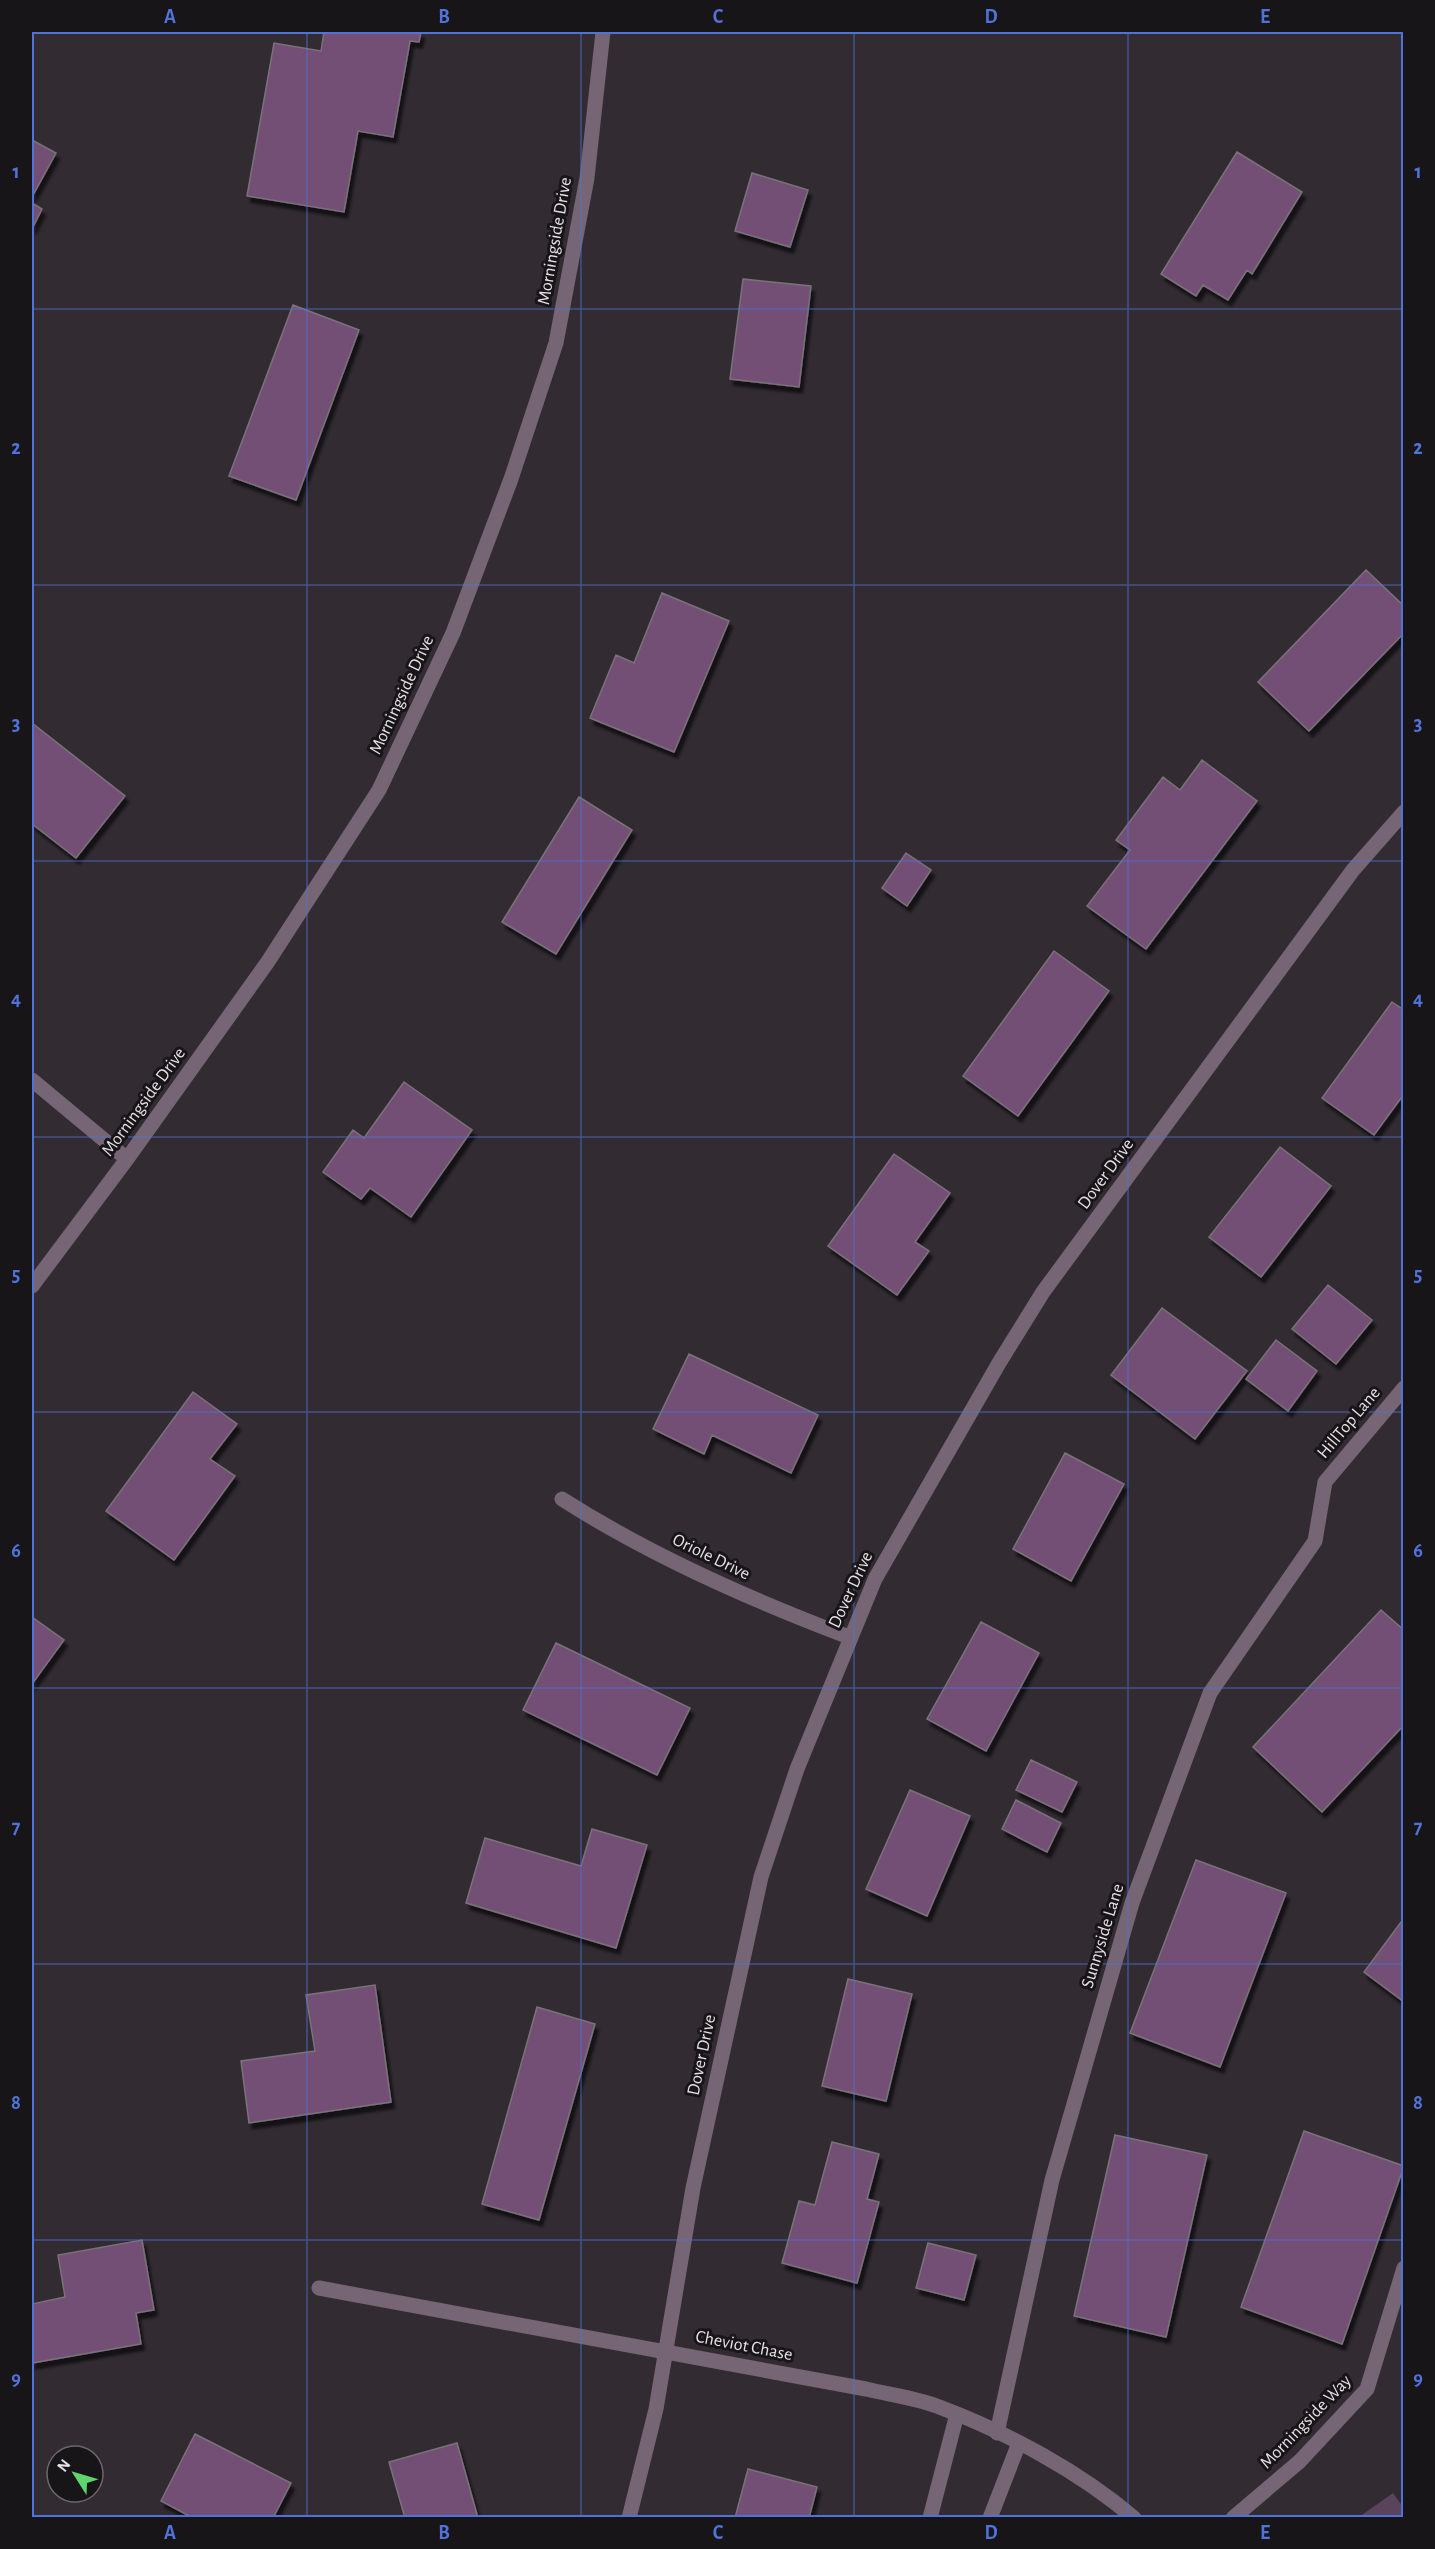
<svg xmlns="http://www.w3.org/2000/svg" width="1435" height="2549" viewBox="0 0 1435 2549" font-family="'Alegreya Sans',sans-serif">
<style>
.green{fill:#5b435b}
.building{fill:#735074;stroke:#7a727a;stroke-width:1.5;filter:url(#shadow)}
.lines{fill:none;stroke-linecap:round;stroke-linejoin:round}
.lane{stroke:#756575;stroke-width:15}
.street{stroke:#756575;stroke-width:15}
.grid{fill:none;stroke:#4f73db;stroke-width:1.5;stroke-opacity:0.55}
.labels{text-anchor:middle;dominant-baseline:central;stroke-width:6;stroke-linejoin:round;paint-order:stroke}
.street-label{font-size:18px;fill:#e5e1e5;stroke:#181518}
.neatline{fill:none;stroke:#4f73db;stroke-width:2}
.grid-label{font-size:20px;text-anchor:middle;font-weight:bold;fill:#4f73db}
</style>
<defs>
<filter id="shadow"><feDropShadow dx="3.5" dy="6" stdDeviation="1.5" flood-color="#0009"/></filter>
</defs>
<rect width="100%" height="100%" fill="#322c32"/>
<!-- green -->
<path class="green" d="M1393,2493L1403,2507V2517H1359Z"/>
<!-- building -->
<path class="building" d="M324,32H421L419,42L410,41L393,137L358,131L344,212L247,196L274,43L321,51Z
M32,140L56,153L32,197Z
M1237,152L1302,192L1252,274L1247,270L1228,300L1203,285L1196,296L1161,274Z
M752,173L808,190L790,247L735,231Z
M32,203L42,209L32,229Z
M743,279L811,286L799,387L730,379Z
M293,305L359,330L296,500L229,476Z
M1366,570L1404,606V633L1309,731L1258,682Z
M662,593L729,621L674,752L590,718L616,655L634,663Z
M32,723L125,796L76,858L32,824Z
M1202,760L1257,801L1146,949L1087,906L1130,850L1116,840L1163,777L1180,790Z
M579,797L632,830L556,954L502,922Z
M906,853L931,870L907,906L882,888Z
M1054,951L1109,991L1018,1116L963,1076Z
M1392,1002L1404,1010V1094L1374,1135L1322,1098Z
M404,1082L472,1130L411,1217L370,1188L361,1199L323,1172L353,1130L364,1138Z
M1280,1147L1331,1186L1261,1277L1209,1237Z
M894,1154L950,1193L915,1242L929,1251L897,1295L828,1246Z
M1328,1285L1372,1320L1336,1364L1292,1329Z
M1162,1308L1247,1371L1195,1439L1111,1375Z
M1276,1340L1317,1371L1288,1411L1246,1379Z
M689,1354L818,1415L791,1473L712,1435L704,1454L653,1429Z
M193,1392L237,1424L210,1459L235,1476L174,1560L106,1511Z
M1065,1453L1124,1484L1071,1581L1013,1549Z
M1381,1610L1404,1630V1725L1322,1812L1253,1747Z
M32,1617L64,1640L32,1684Z
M981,1622L1039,1653L986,1751L927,1719Z
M556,1643L690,1708L657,1775L523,1710Z
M1031,1760L1077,1782L1062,1812L1016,1790Z
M910,1790L970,1816L927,1916L866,1889Z
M1016,1800L1061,1823L1047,1852L1002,1829Z
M592,1829L647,1845L616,1948L466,1903L485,1838L581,1866Z
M1196,1860L1286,1893L1220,2067L1130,2033Z
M1404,1918V2002L1364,1972Z
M848,1979L912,1994L886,2101L822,2086Z
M375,1985L391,2102L249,2123L241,2061L315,2051L306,1995Z
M537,2007L595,2024L539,2220L482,2204Z
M1304,2131L1404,2166L1342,2344L1241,2307Z
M1115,2135L1207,2155L1166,2337L1074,2316Z
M832,2142L879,2154L867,2199L879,2202L857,2283L782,2263L799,2201L815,2205Z
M142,2240L154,2310L136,2313L141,2344L32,2363V2304L65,2297L58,2255Z
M928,2243L976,2255L964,2300L916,2288Z
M195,2434L291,2483L273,2518H193L161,2501Z
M457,2443L478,2518H405L389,2462Z
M748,2469L817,2487L809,2518H735Z"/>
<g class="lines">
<!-- lane -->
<path class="lane" d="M990,2518L1019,2443"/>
<!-- street -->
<path class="street" d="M32,1080L127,1159
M32,1286L127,1159L267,963L379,790L453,633L511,479L556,343L587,178L603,32
M562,1499C651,1556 751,1600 849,1637
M319,2288L866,2389C891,2395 919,2398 942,2408C1008,2433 1080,2472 1134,2518
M997,2433L1052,2180L1132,1903L1210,1693L1315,1541L1325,1482L1404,1388
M629,2518L656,2409L693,2188L761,1877L797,1769L875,1579L999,1363L1043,1292L1353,870L1404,812
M930,2518L957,2414
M1233,2518L1300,2461L1367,2389L1404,2268"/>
</g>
<!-- grid -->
<path class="grid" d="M307,32V2518M581,32V2518M854,32V2518M1128,32V2518M32,309H1404M32,585H1404M32,861H1404M32,1137H1404M32,1412H1404M32,1688H1404M32,1964H1404M32,2240H1404"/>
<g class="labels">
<!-- street labels -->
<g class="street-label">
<text transform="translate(555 241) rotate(-80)">Morningside Drive</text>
<text transform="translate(402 695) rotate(-65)">Morningside Drive</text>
<text transform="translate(144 1102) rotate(-54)">Morningside Drive</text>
<text transform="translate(1106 1174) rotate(-54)">Dover Drive</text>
<text transform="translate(1349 1423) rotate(-50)">HillTop Lane</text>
<text transform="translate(711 1557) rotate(26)">Oriole Drive</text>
<text transform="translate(851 1590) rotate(-65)">Dover Drive</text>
<text transform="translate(1103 1936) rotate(-73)">Sunnyside Lane</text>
<text transform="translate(702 2055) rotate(-78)">Dover Drive</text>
<text transform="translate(744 2346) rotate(11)">Cheviot Chase</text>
<text transform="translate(1306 2422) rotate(-46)">Morningside Way</text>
</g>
</g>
<!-- border -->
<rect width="1435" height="2549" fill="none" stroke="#181518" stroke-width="66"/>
<!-- north arrow -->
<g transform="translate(75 2474) rotate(307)"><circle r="28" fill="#181518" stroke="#6a676a" stroke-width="1.5"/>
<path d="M0-4.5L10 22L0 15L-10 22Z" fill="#5dd56c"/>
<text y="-9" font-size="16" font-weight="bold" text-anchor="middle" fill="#e5e1e5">N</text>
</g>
<rect x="33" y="33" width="1369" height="2483" class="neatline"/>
<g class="grid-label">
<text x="170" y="23">A</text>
<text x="444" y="23">B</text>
<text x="718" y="23">C</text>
<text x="991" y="23">D</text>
<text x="1265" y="23">E</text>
<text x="16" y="178">1</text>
<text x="1418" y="178">1</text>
<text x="16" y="454">2</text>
<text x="1418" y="454">2</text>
<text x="16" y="730">3</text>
<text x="1418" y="730">3</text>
<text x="16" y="1005">4</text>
<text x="1418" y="1005">4</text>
<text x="16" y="1281">5</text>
<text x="1418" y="1281">5</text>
<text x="16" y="1557">6</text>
<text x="1418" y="1557">6</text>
<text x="16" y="1833">7</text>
<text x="1418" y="1833">7</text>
<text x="16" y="2109">8</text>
<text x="1418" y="2109">8</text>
<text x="16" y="2385">9</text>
<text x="1418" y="2385">9</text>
<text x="170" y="2539">A</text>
<text x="444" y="2539">B</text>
<text x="718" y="2539">C</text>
<text x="991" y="2539">D</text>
<text x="1265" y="2539">E</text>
</g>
</svg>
